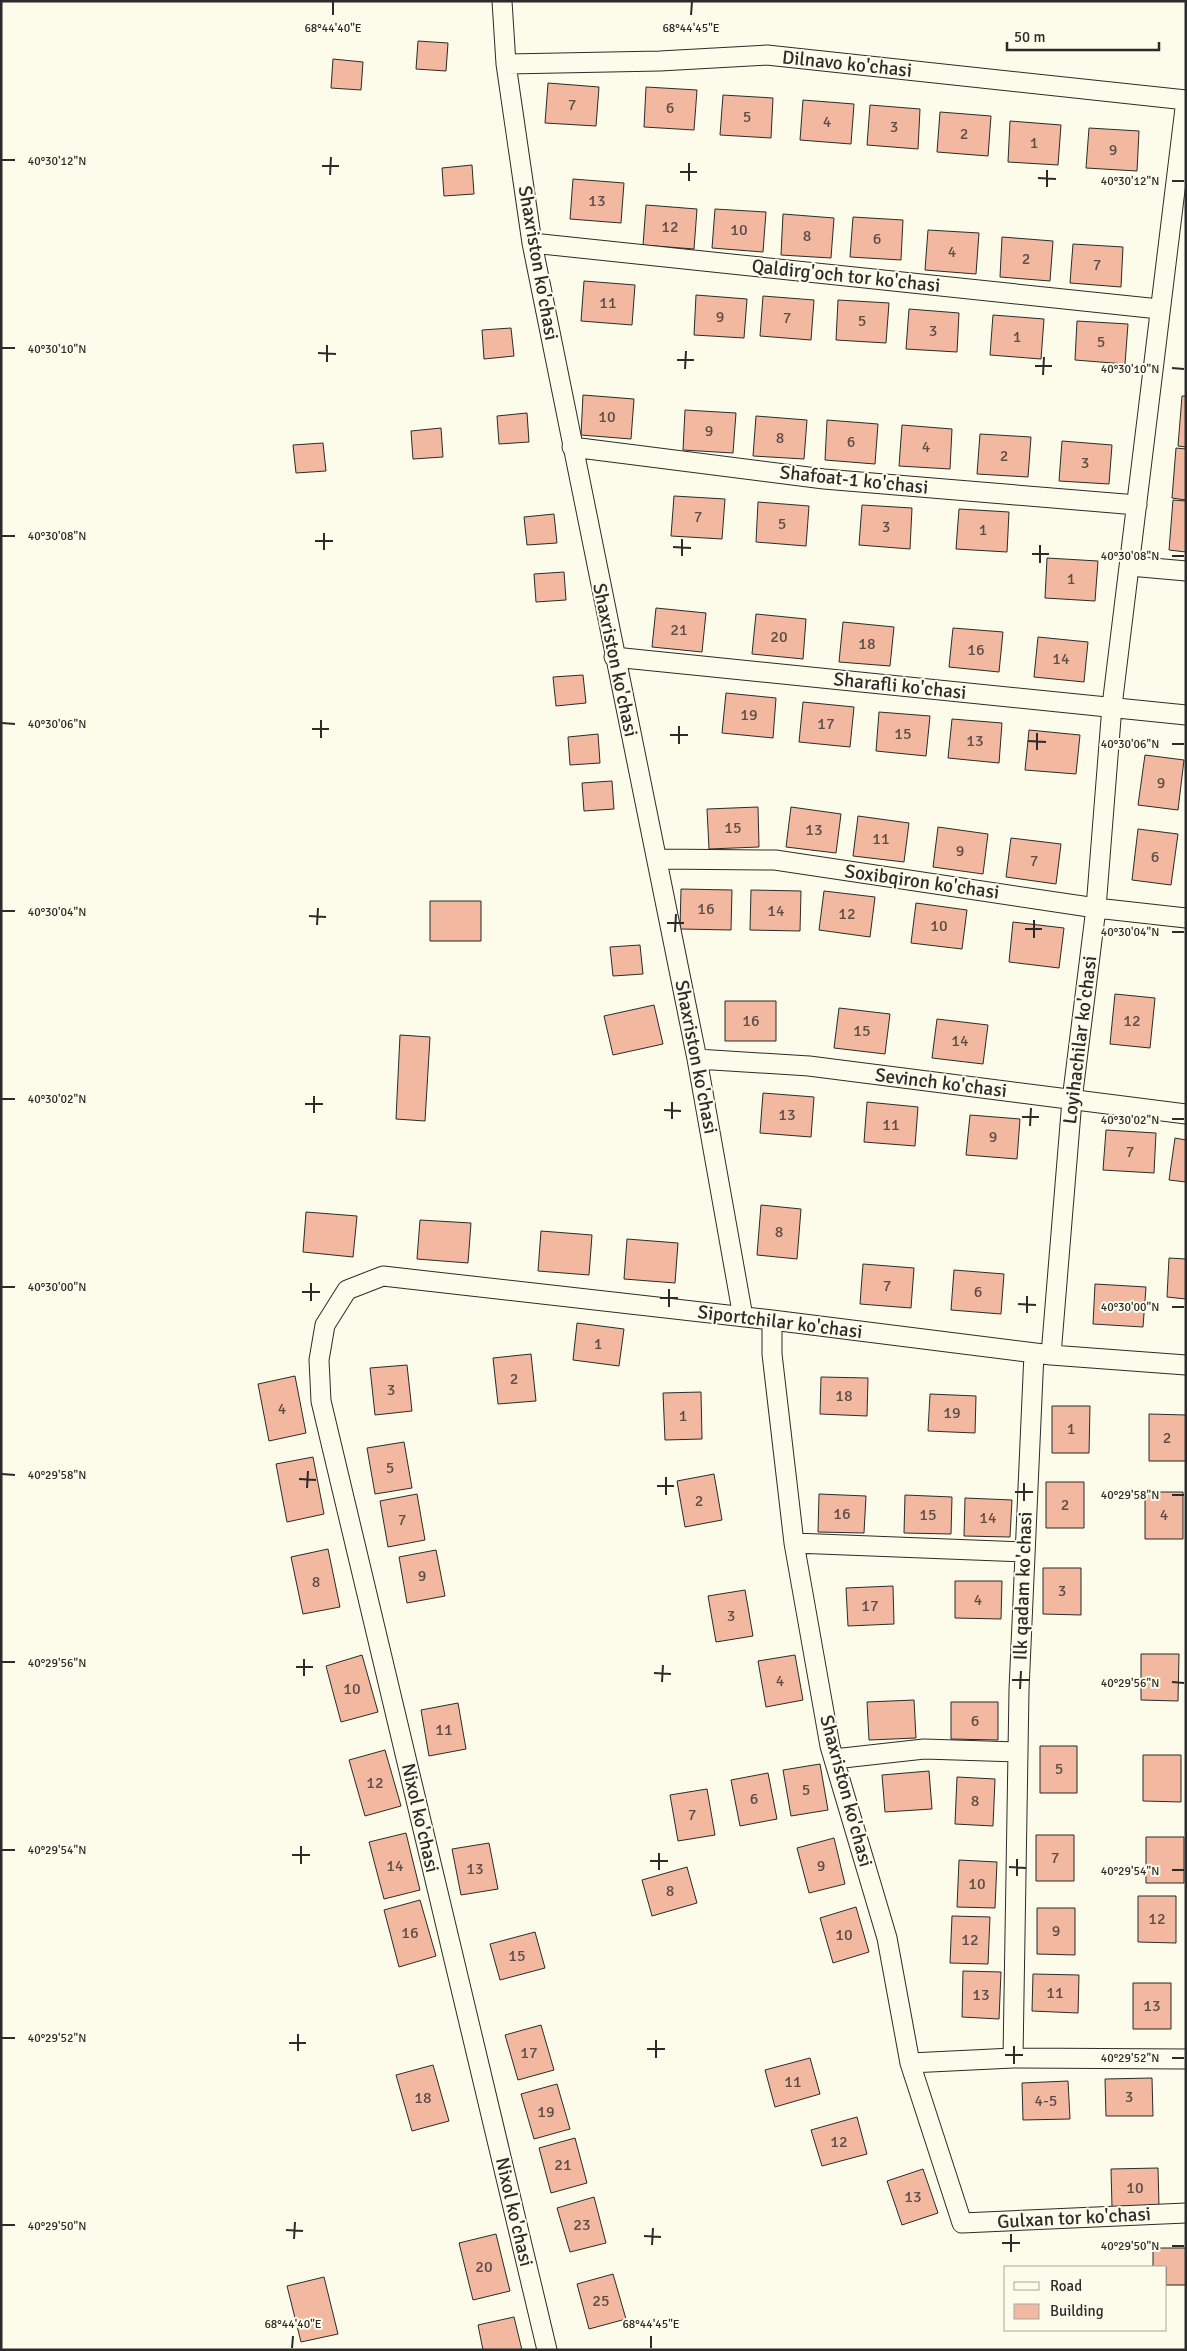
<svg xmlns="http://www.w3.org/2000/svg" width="1187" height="2351" viewBox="0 0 1187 2351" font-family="Signika,sans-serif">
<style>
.building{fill:#f2b8a0;stroke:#2b2b2b}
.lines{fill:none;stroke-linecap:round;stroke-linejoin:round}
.street-casing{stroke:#2b2b2b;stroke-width:21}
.street{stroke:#fdfbea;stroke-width:19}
.ticks{fill:none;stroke:#2b2b2b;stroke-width:2}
.labels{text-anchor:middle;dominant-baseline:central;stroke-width:4;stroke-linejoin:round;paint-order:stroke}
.number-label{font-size:16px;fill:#5d4e48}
.street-label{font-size:19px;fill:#2b2b2b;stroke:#fdfbea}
.ticks-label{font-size:12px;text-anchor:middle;fill:#2b2b2b;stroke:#fdfbea;stroke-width:4;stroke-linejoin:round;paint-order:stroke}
</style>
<rect width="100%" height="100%" fill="#fdfbea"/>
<!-- building -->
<path class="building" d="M418,41L448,43L446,71L416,69Z
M333,59L363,62L361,90L331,88Z
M548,83L599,87L596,126L545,123Z
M646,87L697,90L694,130L644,127Z
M723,95L773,98L771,138L720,135Z
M803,100L854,104L851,144L800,140Z
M870,105L920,109L918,149L867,145Z
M940,112L991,116L988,156L937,152Z
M1010,121L1061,125L1058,165L1008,162Z
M1089,128L1139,131L1137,171L1086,168Z
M472,165L474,194L444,196L442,168Z
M573,179L624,183L621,223L570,219Z
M646,205L697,209L694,249L643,245Z
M715,209L766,212L763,252L712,248Z
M783,214L834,218L831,258L781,255Z
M853,217L903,220L901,260L850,257Z
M928,230L979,233L976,274L925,270Z
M1002,237L1053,241L1050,281L1000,277Z
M1073,244L1123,247L1121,287L1070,283Z
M584,281L635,285L632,325L581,321Z
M696,295L747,299L744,338L694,335Z
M763,296L814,300L811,340L760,336Z
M838,300L889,303L886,343L836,340Z
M909,309L959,313L957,352L906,349Z
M993,315L1044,319L1041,359L990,355Z
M1077,321L1128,324L1125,364L1075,360Z
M511,328L514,356L484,359L482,330Z
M583,395L634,399L631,439L581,435Z
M1182,396H1186V447L1178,446Z
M685,410L736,413L733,453L683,450Z
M527,413L529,442L499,444L497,416Z
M756,416L807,420L804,459L753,456Z
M827,420L878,424L875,464L825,460Z
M902,425L952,429L950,469L899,466Z
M441,428L443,457L413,459L411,431Z
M980,434L1031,437L1028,477L977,474Z
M1062,441L1112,445L1109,484L1059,481Z
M323,443L326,471L296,473L293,445Z
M1176,448L1186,449V500L1172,498Z
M674,496L725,499L722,539L671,536Z
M1173,500L1186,501V552L1169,550Z
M758,502L809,506L806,546L756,542Z
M862,505L912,508L910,549L859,545Z
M959,509L1009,512L1007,552L956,549Z
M554,514L557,543L527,545L524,517Z
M1047,558L1098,561L1095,601L1045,598Z
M564,572L566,600L536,602L534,574Z
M656,608L706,613L702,652L652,647Z
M756,614L806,619L803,659L752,654Z
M843,622L894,627L890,666L839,662Z
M953,628L1003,632L999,672L949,667Z
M1038,637L1088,642L1084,682L1034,677Z
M583,675L586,703L556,706L553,677Z
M726,693L776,698L773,738L722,733Z
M803,702L854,707L850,747L799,742Z
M879,712L930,716L926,756L876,751Z
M952,719L1002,723L999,763L948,758Z
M1029,730L1080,735L1076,774L1025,770Z
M598,734L600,763L570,765L568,737Z
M1145,755L1184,760L1178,810L1138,805Z
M612,781L614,809L584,811L582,783Z
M758,807L759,847L709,849L707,809Z
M791,807L841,814L836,853L786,847Z
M858,816L909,823L904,862L853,856Z
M938,827L988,834L983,874L933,867Z
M1138,829L1178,834L1171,885L1132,880Z
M1011,838L1061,844L1056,884L1006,877Z
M681,889L732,890L731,930L680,929Z
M751,890L801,891L800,931L750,930Z
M824,891L875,897L870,937L819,930Z
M430,901H481V941H430Z
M916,903L967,910L962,949L911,943Z
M1013,922L1064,928L1059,968L1009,962Z
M640,945L643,974L613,976L610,947Z
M1115,994L1155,998L1150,1048L1110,1044Z
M725,1001H776V1041H725Z
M654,1005L663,1044L613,1055L604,1016Z
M839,1008L890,1014L885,1054L834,1048Z
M937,1019L988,1025L983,1064L932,1058Z
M400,1035L430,1037L425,1121L396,1119Z
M763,1093L814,1097L811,1137L760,1133Z
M867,1102L918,1107L915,1146L864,1142Z
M970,1115L1020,1119L1017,1159L966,1155Z
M1106,1130L1156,1133L1154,1173L1103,1170Z
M1175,1138L1186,1140V1182L1169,1180Z
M761,1205L801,1209L797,1259L757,1255Z
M306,1212L357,1216L353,1257L303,1252Z
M420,1220L471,1223L468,1263L417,1259Z
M541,1231L592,1235L589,1275L538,1271Z
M627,1239L678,1243L675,1283L624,1279Z
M1169,1258L1186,1259V1299L1167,1297Z
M863,1264L914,1268L911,1308L860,1304Z
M954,1270L1004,1274L1001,1314L951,1310Z
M1095,1284L1146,1287L1143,1327L1093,1324Z
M577,1323L624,1329L619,1366L573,1360Z
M531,1354L536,1401L498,1404L493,1358Z
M407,1365L412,1411L375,1415L370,1368Z
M295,1376L306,1433L269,1441L258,1384Z
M821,1377L868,1378L867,1416L820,1414Z
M701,1392L702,1439L665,1440L663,1393Z
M930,1394L976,1396L975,1433L928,1431Z
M1052,1406H1090L1089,1453H1052Z
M1149,1414L1186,1415V1461H1149Z
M404,1442L412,1488L375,1494L367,1448Z
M313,1457L324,1514L287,1522L276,1464Z
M714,1474L722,1520L685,1527L677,1481Z
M1046,1482H1084V1528H1046Z
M1145,1492H1183V1539H1145Z
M417,1494L425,1540L388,1547L380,1501Z
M819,1494L866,1496L864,1533L818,1532Z
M905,1495L952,1497L951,1534L904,1533Z
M965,1498L1012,1500L1010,1537L964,1536Z
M328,1549L340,1607L303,1614L291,1557Z
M436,1550L445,1596L407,1603L399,1557Z
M1043,1568H1081V1615L1043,1614Z
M955,1581H1002L1001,1619L955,1618Z
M893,1586L894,1624L848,1626L846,1588Z
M745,1590L753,1636L716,1642L708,1596Z
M1141,1654H1179L1178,1701L1141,1700Z
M362,1655L378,1712L341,1722L326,1666Z
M795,1655L803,1700L766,1707L758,1661Z
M914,1700L916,1738L869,1740L867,1702Z
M951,1702H998V1740L951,1739Z
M458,1703L466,1749L429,1756L421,1710Z
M1040,1746H1077V1793H1040Z
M385,1750L401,1806L365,1816L349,1760Z
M1143,1755H1181V1802L1143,1801Z
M820,1764L828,1810L791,1816L783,1770Z
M929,1771L932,1809L885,1812L882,1775Z
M768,1773L777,1819L740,1826L731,1780Z
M957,1777L995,1779L993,1826L955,1824Z
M707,1789L715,1835L678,1841L670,1795Z
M406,1833L420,1890L384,1899L369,1842Z
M1036,1835H1074V1881H1036Z
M1146,1837H1184V1883H1146Z
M834,1838L845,1884L809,1893L797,1848Z
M489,1843L498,1889L461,1895L452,1849Z
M959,1860L997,1862L995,1908L957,1907Z
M687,1867L697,1903L652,1916L642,1880Z
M1138,1896H1176V1943L1138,1942Z
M420,1900L436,1956L399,1967L384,1910Z
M856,1907L869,1952L833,1963L820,1918Z
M1037,1908H1075V1955L1037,1954Z
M952,1916L990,1917L988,1964L950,1963Z
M535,1932L545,1968L500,1980L490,1944Z
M963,1971L1001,1972L999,2019L962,2017Z
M1033,1974L1079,1975L1078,2013L1032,2011Z
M1133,1983H1171V2029H1133Z
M541,2025L554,2070L518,2080L505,2035Z
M810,2058L820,2094L775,2107L765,2070Z
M433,2065L449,2121L412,2131L396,2075Z
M1152,2078L1153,2116H1106L1105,2079Z
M1068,2081L1070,2119L1023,2120L1022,2083Z
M557,2084L570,2129L534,2139L521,2094Z
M857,2117L867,2154L822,2166L811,2130Z
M575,2138L587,2183L551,2193L539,2148Z
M1158,2168L1159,2206L1112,2207L1111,2169Z
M923,2169L938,2213L902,2225L887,2181Z
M594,2197L606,2243L570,2252L557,2208Z
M496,2234L510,2291L473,2300L459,2243Z
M1153,2248H1186V2285H1166V2267H1153Z
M613,2274L626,2319L589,2329L577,2284Z
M324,2277L338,2334L301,2342L287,2286Z
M514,2317L522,2350H483L478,2325Z"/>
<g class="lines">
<!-- street casing -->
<g class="street-casing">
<path id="street" d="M502,1L506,64L532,243L697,1059L743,1317
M506,64L660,61L767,55L1186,100
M532,243L1159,309
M572,447L824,479L1137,505
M1130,566L1186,571
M614,657L1186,715
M657,859L775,860L1096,908L1186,918
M697,1059L809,1066L1186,1114
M772,1320V1354L794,1543L830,1746L887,1938L910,2063L962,2223L1186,2213
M1051,1355L1072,1100L1096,908L1112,706L1186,100
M794,1543L1025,1552
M834,1759L924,1749L1018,1752
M1013,2058L1019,1690L1034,1353
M910,2063L1013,2058L1186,2059
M547,2350L321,1401L319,1360L325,1325L347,1290L383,1276L772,1320L1051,1355L1186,1365"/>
</g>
<!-- street -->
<use href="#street" class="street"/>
</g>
<!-- ticks -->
<path class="ticks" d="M333,15V2M691,15L692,2M2,160H15M322,166H339M680,172H697M330,175L331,157M1038,178L1056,179M689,181V163M1172,181H1184M1047,187V170M2,348H15M318,353L336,354M677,360H694M327,362V345M1035,366H1052M1172,368L1184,369M685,369L686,351M1043,375L1044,357M2,536H15M315,541H333M673,547L691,548M324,550V533M1032,554H1049M682,556V539M1172,556H1184M1040,563V545M2,723L15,724M312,729H329M670,735H688M321,738V720M1028,741L1046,742M679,744V726M1172,744H1184M1037,750V733M2,911H15M309,916L326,917M667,923H684M317,925L318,908M1025,929H1042M675,932L676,914M1172,932H1184M1034,938V920M2,1099H15M305,1104H323M664,1110L681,1111M314,1113V1096M1022,1117H1039M672,1119V1102M1172,1119H1184M1030,1126L1031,1108M2,1287H15M302,1292H320M660,1298H678M311,1301V1283M1018,1304L1036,1305M669,1307V1289M1172,1307H1184M1027,1313V1296M2,1474L15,1475M299,1479L316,1480M657,1486H674M307,1488L308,1471M1015,1492H1033M666,1495V1477M1172,1495H1184M1024,1501V1483M2,1662H15M296,1667H313M654,1673L671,1674M304,1676V1659M1012,1680H1029M662,1682L663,1665M1172,1682L1184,1683M1020,1689L1021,1671M2,1850H15M292,1855H310M650,1861H668M301,1864V1846M1009,1867L1026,1868M659,1870V1853M1172,1870H1184M1017,1876V1859M2,2038H15M289,2043H306M647,2049H665M298,2051V2034M1005,2055H1023M656,2058V2040M1172,2058H1184M1014,2064V2046M2,2225H15M286,2230L303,2231M644,2236L661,2237M294,2239L295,2222M1002,2243H1020M652,2245L653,2228M1172,2246H1184M1011,2252V2234M292,2348L293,2336M651,2348V2336"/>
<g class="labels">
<!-- number labels -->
<g class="number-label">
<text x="572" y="105">7</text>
<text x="670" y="108">6</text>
<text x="747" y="117">5</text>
<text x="827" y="122">4</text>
<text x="894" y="127">3</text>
<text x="964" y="134">2</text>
<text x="1034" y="143">1</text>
<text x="1113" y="150">9</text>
<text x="597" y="201">13</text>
<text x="670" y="227">12</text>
<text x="739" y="230">10</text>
<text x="807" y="236">8</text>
<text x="877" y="239">6</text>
<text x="952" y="252">4</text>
<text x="1026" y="259">2</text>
<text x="1097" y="265">7</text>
<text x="608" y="303">11</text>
<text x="720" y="317">9</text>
<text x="787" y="318">7</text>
<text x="862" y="321">5</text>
<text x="933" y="331">3</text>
<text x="1017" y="337">1</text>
<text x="1101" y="342">5</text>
<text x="607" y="417">10</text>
<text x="709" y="431">9</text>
<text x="780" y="438">8</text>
<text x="851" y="442">6</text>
<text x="926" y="447">4</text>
<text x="1004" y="456">2</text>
<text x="1085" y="463">3</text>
<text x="698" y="517">7</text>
<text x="782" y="524">5</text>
<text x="886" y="527">3</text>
<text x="983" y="530">1</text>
<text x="1071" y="579">1</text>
<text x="679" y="630">21</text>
<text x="779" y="637">20</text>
<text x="867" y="644">18</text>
<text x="976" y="650">16</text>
<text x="1061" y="659">14</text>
<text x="749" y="715">19</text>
<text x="826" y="724">17</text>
<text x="903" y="734">15</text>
<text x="975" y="741">13</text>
<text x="1161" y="783">9</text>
<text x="733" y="828">15</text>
<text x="814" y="830">13</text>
<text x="881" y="839">11</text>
<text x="960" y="851">9</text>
<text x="1155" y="857">6</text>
<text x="1034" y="861">7</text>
<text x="706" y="909">16</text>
<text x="776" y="911">14</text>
<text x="847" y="914">12</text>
<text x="939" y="926">10</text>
<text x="751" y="1021">16</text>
<text x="1132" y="1021">12</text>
<text x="862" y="1031">15</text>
<text x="960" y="1041">14</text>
<text x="787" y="1115">13</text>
<text x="891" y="1125">11</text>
<text x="993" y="1137">9</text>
<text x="1130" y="1152">7</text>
<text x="779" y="1232">8</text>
<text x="887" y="1286">7</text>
<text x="978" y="1292">6</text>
<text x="598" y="1344">1</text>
<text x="514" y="1379">2</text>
<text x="391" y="1390">3</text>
<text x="844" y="1396">18</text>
<text x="282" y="1409">4</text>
<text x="952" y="1413">19</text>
<text x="683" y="1416">1</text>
<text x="1071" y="1429">1</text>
<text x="1167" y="1438">2</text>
<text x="390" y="1468">5</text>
<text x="699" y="1501">2</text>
<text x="1065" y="1505">2</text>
<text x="842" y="1514">16</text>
<text x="928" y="1515">15</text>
<text x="1164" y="1515">4</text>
<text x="988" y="1518">14</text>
<text x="402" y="1520">7</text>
<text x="422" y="1576">9</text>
<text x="316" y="1582">8</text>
<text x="1062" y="1591">3</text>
<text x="978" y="1600">4</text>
<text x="870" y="1606">17</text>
<text x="731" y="1616">3</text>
<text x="780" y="1681">4</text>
<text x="352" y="1689">10</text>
<text x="975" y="1721">6</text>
<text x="444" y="1730">11</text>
<text x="1059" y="1769">5</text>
<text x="375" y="1783">12</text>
<text x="806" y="1790">5</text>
<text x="754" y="1799">6</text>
<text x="975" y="1801">8</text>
<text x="692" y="1815">7</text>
<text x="1055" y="1858">7</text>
<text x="395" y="1866">14</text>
<text x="821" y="1866">9</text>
<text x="475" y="1869">13</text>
<text x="977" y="1884">10</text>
<text x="670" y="1891">8</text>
<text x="1157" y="1919">12</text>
<text x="1056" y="1931">9</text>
<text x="410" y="1933">16</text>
<text x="844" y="1935">10</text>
<text x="970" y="1940">12</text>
<text x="517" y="1956">15</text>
<text x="1055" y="1993">11</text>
<text x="981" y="1995">13</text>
<text x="1152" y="2006">13</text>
<text x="529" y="2053">17</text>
<text x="793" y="2082">11</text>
<text x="1129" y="2097">3</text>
<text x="423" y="2098">18</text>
<text x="1046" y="2101">4-5</text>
<text x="546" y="2112">19</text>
<text x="839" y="2142">12</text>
<text x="563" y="2165">21</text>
<text x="1135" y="2188">10</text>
<text x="913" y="2197">13</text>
<text x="582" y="2225">23</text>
<text x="484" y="2267">20</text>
<text x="601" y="2301">25</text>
</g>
<!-- street labels -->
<g class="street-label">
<text transform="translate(847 64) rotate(6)">Dilnavo ko'chasi</text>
<text transform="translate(538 263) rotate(80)">Shaxriston ko'chasi</text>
<text transform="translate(846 276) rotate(6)">Qaldirg'och tor ko'chasi</text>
<text transform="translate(854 480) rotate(6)">Shafoat-1 ko'chasi</text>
<text transform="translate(615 660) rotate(78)">Shaxriston ko'chasi</text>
<text transform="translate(900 686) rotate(6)">Sharafli ko'chasi</text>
<text transform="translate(922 882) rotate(8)">Soxibqiron ko'chasi</text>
<text transform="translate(1080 1040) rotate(-83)">Loyihachilar ko'chasi</text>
<text transform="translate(696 1057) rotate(79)">Shaxriston ko'chasi</text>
<text transform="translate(941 1083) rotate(7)">Sevinch ko'chasi</text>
<text transform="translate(780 1322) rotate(7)">Siportchilar ko'chasi</text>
<text transform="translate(1023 1586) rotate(-88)">Ilk qadam ko'chasi</text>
<text transform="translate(846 1791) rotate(75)">Shaxriston ko'chasi</text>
<text transform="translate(420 1818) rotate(77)">Nixol ko'chasi</text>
<text transform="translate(514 2212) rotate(77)">Nixol ko'chasi</text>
<text transform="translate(1074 2218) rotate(-3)">Gulxan tor ko'chasi</text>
</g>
</g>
<g class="ticks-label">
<text x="333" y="32">68°44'40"E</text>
<text x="691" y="32">68°44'45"E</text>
<text x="57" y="165">40°30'12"N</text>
<text x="1130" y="185">40°30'12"N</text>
<text x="57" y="353">40°30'10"N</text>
<text x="1130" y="373">40°30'10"N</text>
<text x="57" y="540">40°30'08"N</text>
<text x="1130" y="560">40°30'08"N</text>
<text x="57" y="728">40°30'06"N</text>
<text x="1130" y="748">40°30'06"N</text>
<text x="57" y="916">40°30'04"N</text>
<text x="1130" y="936">40°30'04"N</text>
<text x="57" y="1103">40°30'02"N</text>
<text x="1130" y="1124">40°30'02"N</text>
<text x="57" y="1291">40°30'00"N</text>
<text x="1130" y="1311">40°30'00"N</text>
<text x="57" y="1479">40°29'58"N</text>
<text x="1130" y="1499">40°29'58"N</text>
<text x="57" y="1667">40°29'56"N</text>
<text x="1130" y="1687">40°29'56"N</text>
<text x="57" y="1854">40°29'54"N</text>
<text x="1130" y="1875">40°29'54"N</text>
<text x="57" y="2042">40°29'52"N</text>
<text x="1130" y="2062">40°29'52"N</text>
<text x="57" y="2230">40°29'50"N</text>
<text x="1130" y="2250">40°29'50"N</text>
<text x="293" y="2328">68°44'40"E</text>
<text x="651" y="2328">68°44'45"E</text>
</g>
<!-- border -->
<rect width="1187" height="2351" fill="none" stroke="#2b2b2b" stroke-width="5"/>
<!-- legend -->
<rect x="1004" y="2266" width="162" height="65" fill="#fdfbea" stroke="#a9a89e"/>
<rect x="1014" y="2282" width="25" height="8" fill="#fdfbea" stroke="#a9a89e"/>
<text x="1050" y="2291" font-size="15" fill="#2b2b2b">Road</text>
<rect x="1014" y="2304" width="25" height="15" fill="#f2b8a0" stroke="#a9a89e"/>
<text x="1050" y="2316" font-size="15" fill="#2b2b2b">Building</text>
<!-- scale -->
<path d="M1007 42v8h152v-8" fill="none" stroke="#2b2b2b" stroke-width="2.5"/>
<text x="1014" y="42" font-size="15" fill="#2b2b2b" stroke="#fdfbea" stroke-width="4" paint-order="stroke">50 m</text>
</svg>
